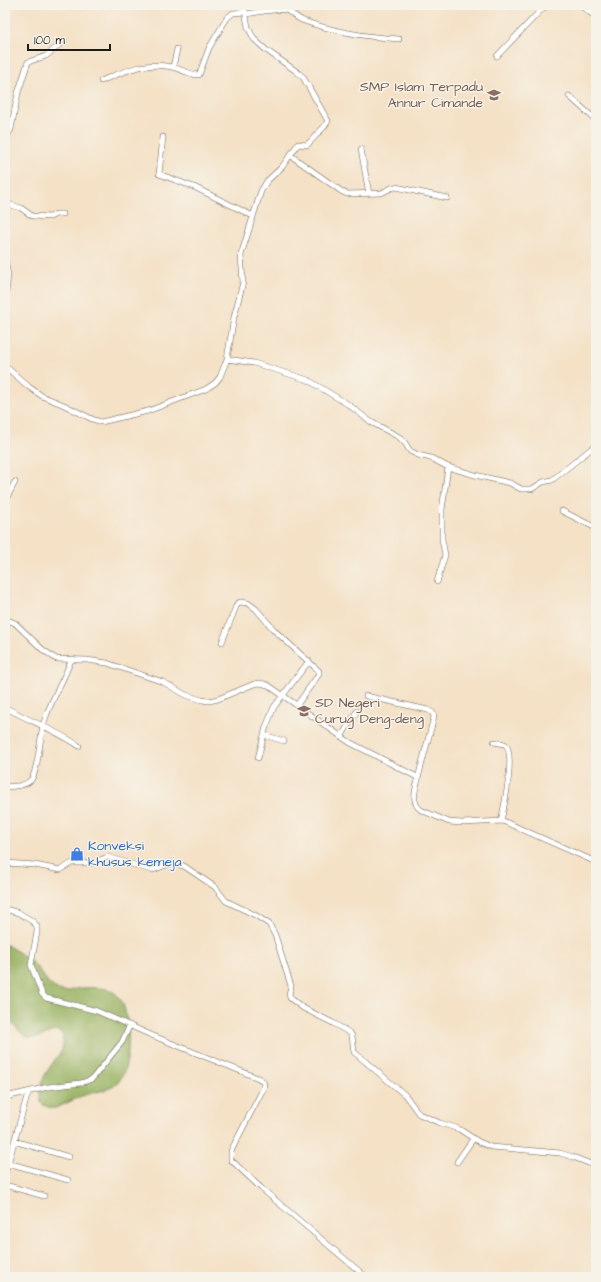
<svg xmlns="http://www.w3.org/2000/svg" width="601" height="1282" viewBox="0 0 601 1282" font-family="'Architects Daughter',sans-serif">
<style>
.forest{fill:#99b263;stroke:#5a6740}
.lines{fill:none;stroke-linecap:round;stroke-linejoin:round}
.minor-casing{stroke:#686158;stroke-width:6}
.minor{stroke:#fff;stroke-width:5}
.labels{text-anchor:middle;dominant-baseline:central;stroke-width:3;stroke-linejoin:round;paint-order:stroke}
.education-label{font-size:14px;fill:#785e54;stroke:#f7f3e8;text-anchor:end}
.shop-label{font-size:14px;fill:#366cbe;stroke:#f7f3e8;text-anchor:start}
</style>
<rect width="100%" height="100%" fill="#f7f3e8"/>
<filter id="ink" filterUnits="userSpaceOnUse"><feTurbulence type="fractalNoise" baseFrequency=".025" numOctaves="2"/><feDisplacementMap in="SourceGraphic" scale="8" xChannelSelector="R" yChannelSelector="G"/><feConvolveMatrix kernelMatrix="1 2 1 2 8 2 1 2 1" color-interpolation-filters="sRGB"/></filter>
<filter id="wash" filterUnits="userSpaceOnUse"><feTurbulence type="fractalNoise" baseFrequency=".012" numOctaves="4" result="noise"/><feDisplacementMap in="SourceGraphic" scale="16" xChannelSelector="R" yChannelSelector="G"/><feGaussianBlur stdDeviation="0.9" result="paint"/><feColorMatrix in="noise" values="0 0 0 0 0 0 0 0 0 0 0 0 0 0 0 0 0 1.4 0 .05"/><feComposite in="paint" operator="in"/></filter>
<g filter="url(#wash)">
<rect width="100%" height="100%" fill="#f4e1c6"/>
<!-- forest -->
<path class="forest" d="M5,944C14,950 25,955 33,963C41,971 45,983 57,989C68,995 73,988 83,988C96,987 114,987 121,1000C131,1017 133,1074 114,1086C106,1091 89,1093 79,1097C75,1099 57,1108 55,1108C50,1109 45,1106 41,1103C38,1090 42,1078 50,1067C59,1052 66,1053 62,1033L56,1030C48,1034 34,1041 25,1036C19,1032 10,1020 5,1014Z"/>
</g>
<g filter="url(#ink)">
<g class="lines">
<!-- minor casing -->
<g class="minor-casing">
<path id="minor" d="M580,5L596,17
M589,11L594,5
M246,14C254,13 279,8 286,10C292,13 298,19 304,21C335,32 367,37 399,39
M497,56L543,8L551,5
M173,67L177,49
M101,81C125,71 145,61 172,67C181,69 190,75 199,75L209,48L227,18L233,13L245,12
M569,96L596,120
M163,137L159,174L194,187L253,216
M5,140L11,129L18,93L28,62L46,56L64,41
M361,149L369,194
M290,155L341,191L347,194L381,193C387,191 390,187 396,187L447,198
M5,202L11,205L21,208L32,216L50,217L56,214H63
M5,259L8,275L5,301
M227,359L254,363L308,380L349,405L371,422L399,437L405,443L410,451L418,455L431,458L448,467L475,475L510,483L521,489H532L543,482L552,480L596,445
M5,366L29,387L42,396L64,405L92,419L101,422L148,411L206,389L215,383L220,377L227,359L234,317L243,282L241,255L261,191L267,181L282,167L298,144L307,145L324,127L328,121L303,77L296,71L266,50L254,39L248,27L244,5
M5,501L15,482
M562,511L596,528
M437,582L445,555L442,539V510L448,467
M5,619L15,623L42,649L56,659L87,660L107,663L163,682L186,695L202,700L209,701L218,699L254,684L260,683L268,685L349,742L417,777L418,780C415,790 411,803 421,810L449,822L462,823L503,821L596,862
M222,642L237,604L240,602L248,603L256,609L275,631L319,671V674L297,705
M366,696L428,710L433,713L434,717L418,778
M5,707C29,721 56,730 79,746
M264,735L284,741
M341,737L357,711
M494,742L505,744C516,753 504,807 501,821
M258,758L266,727L274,707L309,661
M5,787C14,786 24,787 31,780C38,771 40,738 43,726C49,702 63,683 71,660
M5,863L35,865L60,870L72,863H91L108,857L151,870L156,869L171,863L184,866L215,887L226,901L255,915L269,924L275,935L291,986L289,994L290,998L303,1008L333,1023L350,1033L352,1036L354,1052L405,1095L419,1114L440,1123L459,1129L479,1142L491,1147L560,1153L573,1157L596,1166
M5,909L19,913L32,921L37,926V932L31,965L42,994L46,998L97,1011L151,1035L258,1078C263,1080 265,1083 263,1089L231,1151V1160L261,1188L366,1277
M5,1099L10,1096L48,1087L81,1083L92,1079L122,1042L130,1025
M14,1141L69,1157
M457,1162L473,1139
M8,1163L68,1180
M5,1174L28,1093
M5,1185L44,1196"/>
</g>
<!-- minor -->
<use href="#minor" class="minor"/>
</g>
</g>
<!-- icons -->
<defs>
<g id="school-bare" transform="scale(1.08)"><path d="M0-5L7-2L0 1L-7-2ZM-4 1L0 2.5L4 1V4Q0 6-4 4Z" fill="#8d6e63" stroke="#f7f3e8" stroke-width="2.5" paint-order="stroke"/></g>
<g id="shop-bare" transform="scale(1.08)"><path d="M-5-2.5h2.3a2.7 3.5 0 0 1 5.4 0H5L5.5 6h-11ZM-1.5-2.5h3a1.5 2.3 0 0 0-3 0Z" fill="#3f7fe0" stroke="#f7f3e8" stroke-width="2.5" paint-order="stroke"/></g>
</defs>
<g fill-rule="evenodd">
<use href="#school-bare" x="494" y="95"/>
<use href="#school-bare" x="304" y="711"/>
<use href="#shop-bare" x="77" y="854"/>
</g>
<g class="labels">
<!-- education labels -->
<g class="education-label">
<text x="483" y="87">SMP Islam Terpadu<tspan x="483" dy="16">Annur Cimande</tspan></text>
<text x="315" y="703" text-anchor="start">SD Negeri<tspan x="315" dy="16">Curug Deng-deng</tspan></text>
</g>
<!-- shop labels -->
<g class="shop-label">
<text x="88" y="846">Konveksi<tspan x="88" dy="16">khusus kemeja</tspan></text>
</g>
</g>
<!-- margin -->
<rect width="601" height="1282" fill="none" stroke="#f7f3e8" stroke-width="20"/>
<!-- scale -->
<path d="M28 44v6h82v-6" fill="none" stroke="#1c1c1c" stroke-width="2"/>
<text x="34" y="44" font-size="12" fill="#1c1c1c" stroke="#f7f3e8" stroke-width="3" paint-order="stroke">100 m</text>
</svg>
